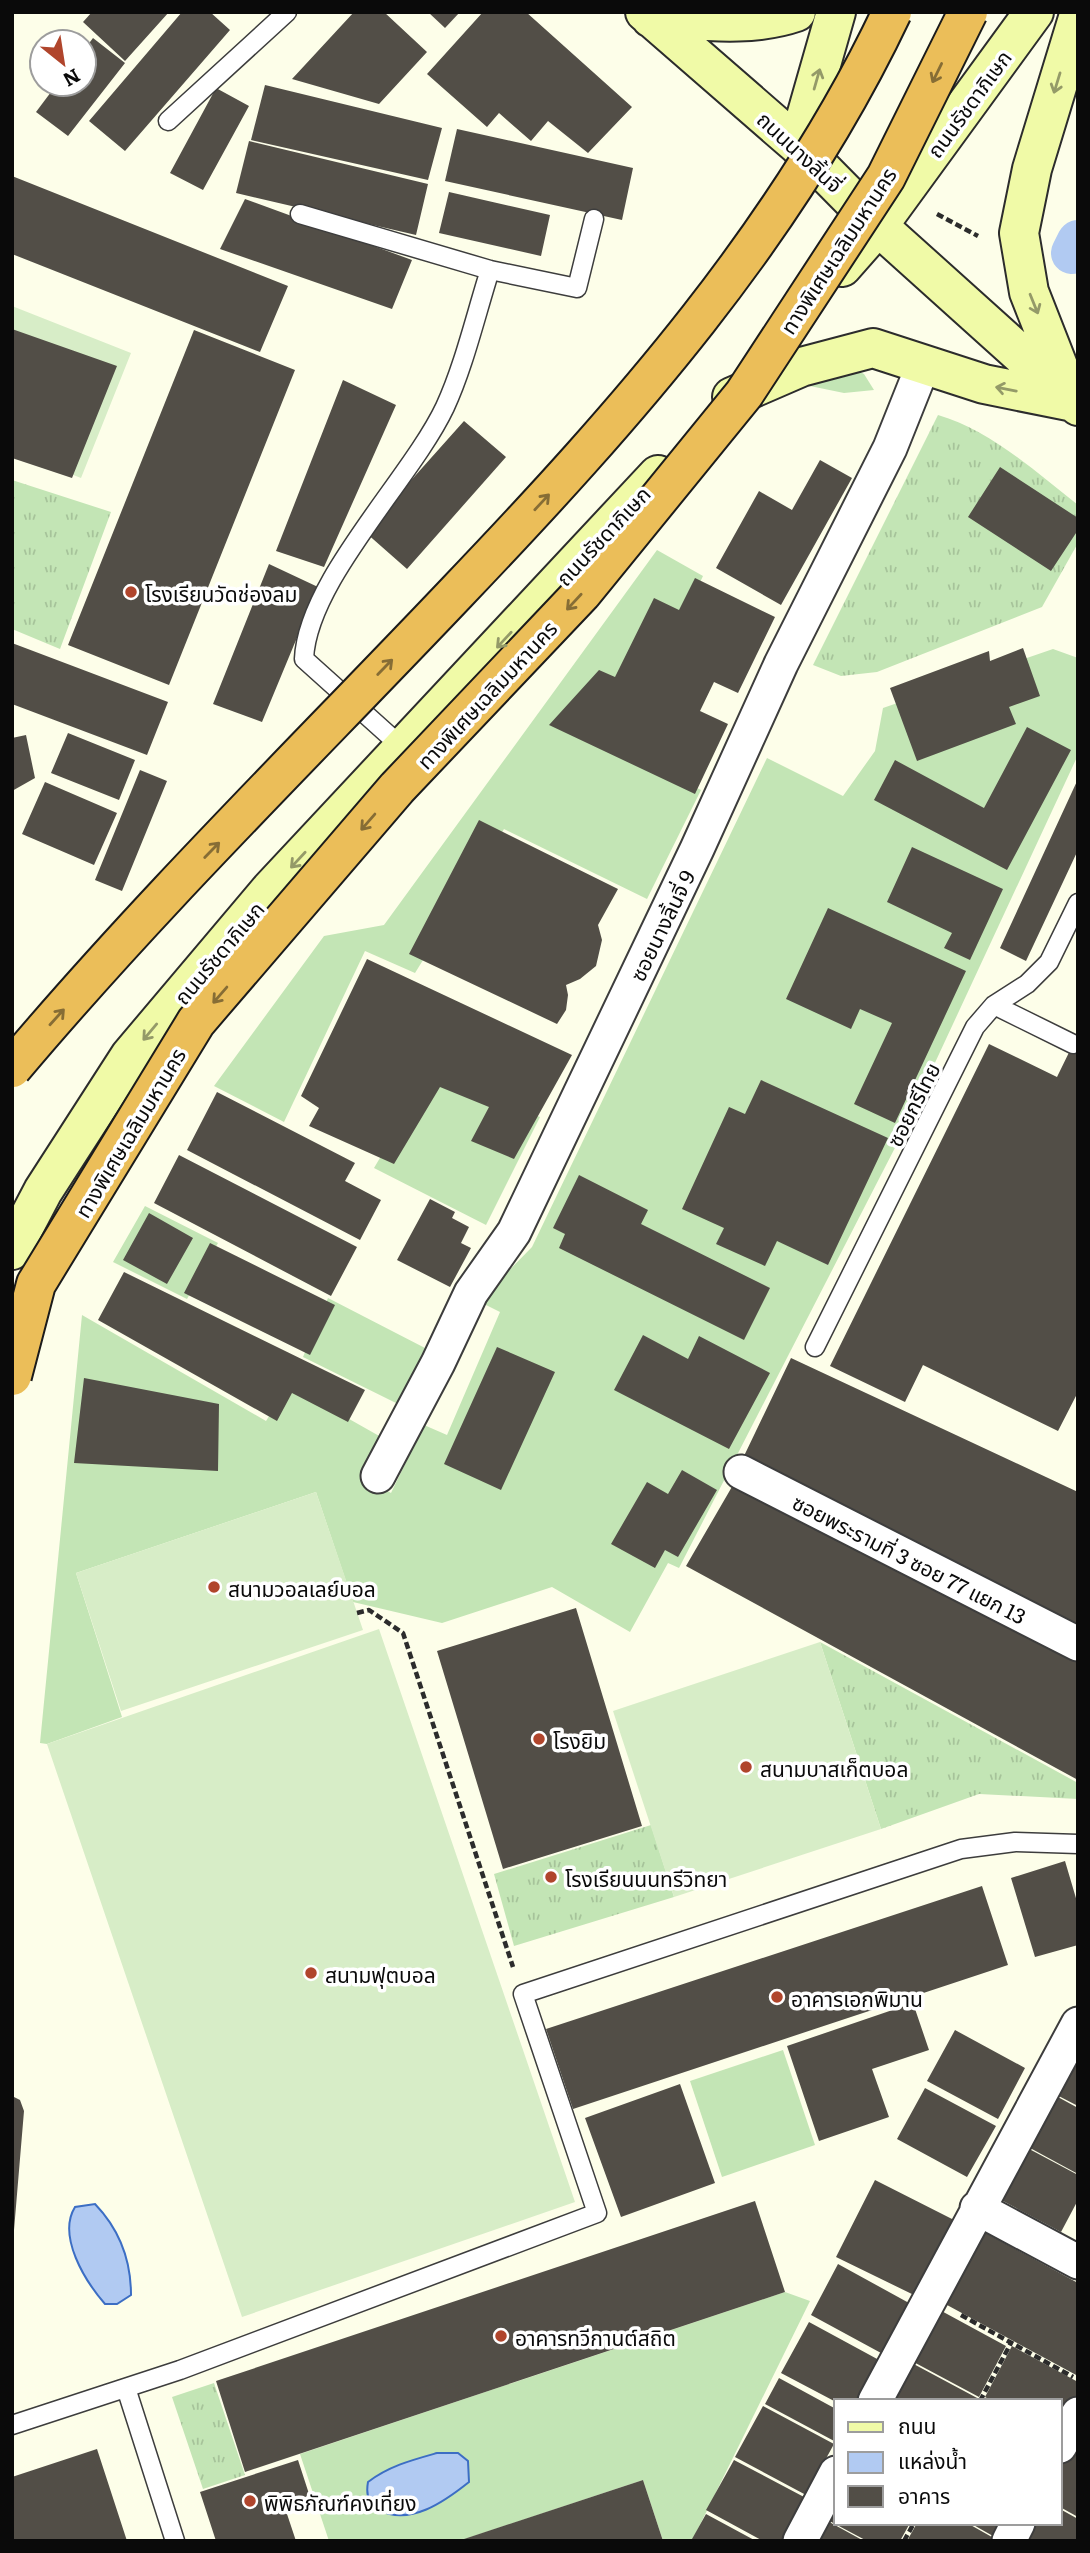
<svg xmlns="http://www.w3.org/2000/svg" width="1090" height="2553" viewBox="0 0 1090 2553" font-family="Literata,'Noto Sans Thai',serif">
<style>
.grass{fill:url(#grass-tufts)}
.garden{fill:#c3e5b5}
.pitch{fill:#d7edc7}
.water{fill:#b1caf2;stroke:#3c6ec4;stroke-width:2}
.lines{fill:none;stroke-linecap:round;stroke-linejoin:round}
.canal{stroke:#b1caf2;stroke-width:42}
.building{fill:#524e47}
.service-casing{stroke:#3d3d3d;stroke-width:21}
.minor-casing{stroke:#3d3d3d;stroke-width:37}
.secondary-casing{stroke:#2c2c2c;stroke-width:42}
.path{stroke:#2c2c2c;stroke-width:4.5;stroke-dasharray:7 3.5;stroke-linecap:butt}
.service{stroke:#fff;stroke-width:18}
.minor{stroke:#fff;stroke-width:33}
.secondary{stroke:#f0faa7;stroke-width:38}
.motorway-bridge-casing{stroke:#1b1b1b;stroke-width:42;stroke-linecap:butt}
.motorway-bridge{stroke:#ebbe59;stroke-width:38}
.oneway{stroke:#866d35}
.oneway2{stroke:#949a68}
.poi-dot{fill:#b0452c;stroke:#fff;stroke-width:2.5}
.labels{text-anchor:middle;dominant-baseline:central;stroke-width:7;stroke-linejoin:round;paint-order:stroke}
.street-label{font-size:21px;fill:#0a0a0a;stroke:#fff}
.poi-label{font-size:21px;fill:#0a0a0a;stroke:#fff;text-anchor:start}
</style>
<defs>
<pattern id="grass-tufts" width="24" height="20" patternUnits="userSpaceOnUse" patternTransform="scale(1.75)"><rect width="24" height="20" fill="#c3e5b5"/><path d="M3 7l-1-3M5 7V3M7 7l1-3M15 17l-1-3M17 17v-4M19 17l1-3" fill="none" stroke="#a6c39a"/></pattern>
</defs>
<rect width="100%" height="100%" fill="#fdfee9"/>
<!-- grass -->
<path class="grass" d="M938,415C990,430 1036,472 1078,505V543L1042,607L877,672L841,676L813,665Z
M12,480L111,512L60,649L12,629Z
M820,1642L1078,1783V1799L979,1794L881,1829Z
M651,1825L674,1897L514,1946L494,1874Z
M214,2383L245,2475L203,2489L172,2397Z"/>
<!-- garden -->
<path class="garden" d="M847,365L864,374L874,390L844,393L805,385Z
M657,550L703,576L620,750L701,790L647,899L504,829L415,973L365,951L284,1122L214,1086L324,936L384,925Z
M1053,649L1078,658V755L900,1138L679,1568L668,1563L630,1632L552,1587L442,1623L353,1602L316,1492L76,1573L122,1717L47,1744L40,1743L82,1315L266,1421L289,1385L381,1437L362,1476L391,1493L424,1425L447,1435L500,1312L482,1303L489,1291L532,1247L767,758L843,796L875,751L883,708Z
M429,1075L540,1117L486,1225L374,1168Z
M145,1206L218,1243L187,1299L113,1262Z
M328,1298L425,1348L398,1404L303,1357Z
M783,2050L815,2145L722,2177L690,2081Z
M785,2292L810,2301L692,2541H663L643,2480L459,2541H329L300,2454Z"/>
<!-- pitch -->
<path class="pitch" d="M12,306L131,353L81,478L12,451Z
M316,1492L363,1630L121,1711L76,1573Z
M379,1629L575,2202L242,2317L47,1744Z
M820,1642L881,1829L674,1897L613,1711Z"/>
<!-- water -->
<path class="water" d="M95,2204C119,2229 131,2261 131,2295L117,2304H105C85,2281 57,2236 75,2207Z
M437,2453H458L468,2461L469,2482C444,2502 410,2526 379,2510C367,2504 366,2493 368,2482C389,2466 412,2460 437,2453Z"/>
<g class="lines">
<!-- canal -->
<path class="canal" d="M1072,253L1078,241"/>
</g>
<!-- building -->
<path class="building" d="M92,12H169L125,61L83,22Z
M182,12H210L230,30L125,151L89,121Z
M354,12H384L427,52L379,104L292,79Z
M428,12H460L445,28Z
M483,12H526L632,107L588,153L548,121L531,141L499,113L487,127L427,74Z
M93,38L125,63L68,136L36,112L57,84H84V50Z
M265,85L442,128L428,180L251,140Z
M216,88L249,106L203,190L170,173Z
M457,129L633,168L622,220L445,181Z
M249,141L428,184L416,235L236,193Z
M12,176L288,286L260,352L12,254Z
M449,192L550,215L541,256L439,233Z
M245,199L412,260L392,309L220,249Z
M12,329L117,366L72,478L12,458Z
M194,330L295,370L169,685L68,645Z
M343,380L396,405L324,567L276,551Z
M464,421L506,457L407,569L365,532Z
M820,460L852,478L781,605L716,568L759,491L792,510Z
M1000,467L1078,518V530L1051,571L968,517Z
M269,564L318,587L262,722L213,704Z
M695,578L775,617L738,693L714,682L700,711L728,724L695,794L549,725L599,670L615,677L654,598L679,610Z
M12,643L168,702L147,755L12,704Z
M1023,648L1040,696L1009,707L1016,724L917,761L890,688L989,651L990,661Z
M1027,727L1071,750L1007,870L874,800L895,760L984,808Z
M68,733L135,760L119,800L51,773Z
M26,735L35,778L12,791V738Z
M140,770L167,781L122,891L95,880Z
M1078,779V850L1026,961L1000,948Z
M45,782L117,813L94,865L22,834Z
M479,820L618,889L598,925L602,940L596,966L580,979L566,985L568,995L566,1010L557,1024L409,954Z
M912,847L1003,889L970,960L944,948L952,933L887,902Z
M828,908L966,971L895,1123L854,1104L892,1023L860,1009L851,1029L786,999Z
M367,959L572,1055L514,1159L471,1141L489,1107L440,1087L394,1164L309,1126L319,1108L301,1096Z
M1078,1034V1392L1058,1431L923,1365L905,1402L830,1366L989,1044L1057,1077Z
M761,1080L888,1138L828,1265L777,1241L765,1266L716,1244L724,1228L682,1209L729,1107L745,1114Z
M217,1092L355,1163L345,1181L381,1200L360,1240L187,1150Z
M179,1155L357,1247L331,1296L154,1203Z
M579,1175L648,1210L641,1224L770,1288L744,1340L559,1248L565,1234L553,1228Z
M430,1199L455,1212L452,1218L469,1227L461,1243L471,1248L450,1287L397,1260Z
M149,1213L193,1238L167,1284L123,1260Z
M210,1243L335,1305L310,1355L184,1293Z
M124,1272L365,1390L348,1422L292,1393L277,1421L98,1320Z
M643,1335L688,1359L699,1336L770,1373L729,1449L614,1390Z
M497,1347L555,1372L501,1490L444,1464Z
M791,1358L1078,1492V1625L744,1456Z
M84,1378L219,1404L218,1471L74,1463Z
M682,1470L717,1490L678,1557L665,1550L655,1568L611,1544L647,1482L668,1494Z
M733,1485L1078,1657V1780L686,1566Z
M576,1608L642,1826L503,1869L437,1651Z
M1065,1861L1078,1905V1945L1035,1957L1011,1878Z
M982,1886L1008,1965L573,2109L546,2029Z
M913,2003L929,2050L872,2069L889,2117L819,2141L787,2046Z
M955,2030L1025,2068L998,2119L927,2081Z
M1078,2036V2106L1047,2090Z
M680,2084L715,2183L621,2217L585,2118Z
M925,2088L996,2126L967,2177L897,2139Z
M1047,2091L1078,2108V2174L1019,2142Z
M12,2096L20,2100L24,2111L14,2230Z
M1018,2143L1078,2175V2200L1061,2232L990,2194Z
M875,2180L954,2220L916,2296L836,2257Z
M755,2201L785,2292L245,2472L216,2381Z
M975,2227L1078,2283V2376L936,2299Z
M838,2264L909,2303L881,2353L811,2315Z
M936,2308L1006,2346L979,2397L908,2359Z
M809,2322L879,2360L857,2401L836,2402L781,2373Z
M1012,2346L1078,2382V2394L1060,2426V2401H992L985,2397Z
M908,2361L979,2399L887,2401Z
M779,2378L836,2409V2442L765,2404Z
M763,2406L834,2444L806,2495L735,2457Z
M1070,2447L1078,2451V2517L1060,2507V2463Z
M97,2449L127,2541H12V2477Z
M298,2460L310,2497L284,2505L296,2541H216L200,2492Z
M734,2460L804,2497L781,2541H763L706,2510Z
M643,2480L663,2541H461V2540Z
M836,2492V2523H910L900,2541H867L822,2517Z
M1060,2509L1078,2519V2541H1019L1028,2523H1060Z
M706,2514L756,2541H695L692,2539Z
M822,2518L864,2541H810Z
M917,2523H967L999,2541H907Z
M970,2523H1009L1000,2540Z"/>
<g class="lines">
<!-- service casing -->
<g class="service-casing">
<path id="service" d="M168,121L287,12
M300,214L490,270L577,288L594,219
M403,748L304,659C307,581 411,479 445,407C464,366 476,314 490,270
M994,1005L1073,1044
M815,1347L975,1027L994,1005L1027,984L1049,962L1078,903
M126,2388L175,2541
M12,2425L180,2370L597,2213L523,1994L961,1849L1015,1842L1078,1844"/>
</g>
<!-- minor casing -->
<g class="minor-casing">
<path id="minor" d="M741,1472L1078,1644
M378,1476L438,1363L471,1293L514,1232L697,849L781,664L890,448L924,363
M977,2208L1078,2262
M875,2401L1078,2024
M1060,2446L1078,2414
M800,2541L836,2473
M1009,2541L1018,2523"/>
</g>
<!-- secondary casing -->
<g class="secondary-casing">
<path id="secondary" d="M645,12L798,145L878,226L1078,406
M651,18C698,20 750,28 796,12
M798,145L836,12
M842,267L878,226L1034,12
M1069,394L1029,292L1019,233L1032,169L1078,18
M732,397L801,367L873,348L984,384L1073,402
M12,1250L43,1191L130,1056L271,889L658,475"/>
</g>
<!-- path -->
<path class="path" d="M937,214L978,236
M357,1613L369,1610L403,1633L513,1967
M961,2315L1073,2377
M980,2401L1011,2343
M904,2541L914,2523"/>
<!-- service -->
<use href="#service" class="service"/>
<!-- minor -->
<use href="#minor" class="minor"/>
<!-- secondary -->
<use href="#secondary" class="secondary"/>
<!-- motorway-bridge casing -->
<g class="motorway-bridge-casing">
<path id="motorway-bridge" d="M12,1068C152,902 308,749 457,592C625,416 787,234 892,12
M12,1376L36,1284L196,1022L397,788L582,593L744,394L886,177L968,12"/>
</g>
<!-- motorway-bridge -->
<use href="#motorway-bridge" class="motorway-bridge"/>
</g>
<!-- one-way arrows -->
<defs><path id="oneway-shaft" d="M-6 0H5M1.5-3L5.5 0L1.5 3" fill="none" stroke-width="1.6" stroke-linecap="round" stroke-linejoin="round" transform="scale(1.75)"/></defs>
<g class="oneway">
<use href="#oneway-shaft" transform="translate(937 73) rotate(116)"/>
<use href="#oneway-shaft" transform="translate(542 502) rotate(-47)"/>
<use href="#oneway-shaft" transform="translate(574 602) rotate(133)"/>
<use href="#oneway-shaft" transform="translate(385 667) rotate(-46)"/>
<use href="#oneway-shaft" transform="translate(368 822) rotate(131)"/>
<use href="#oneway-shaft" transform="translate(212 850) rotate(-46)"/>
<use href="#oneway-shaft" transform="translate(220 995) rotate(131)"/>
<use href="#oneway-shaft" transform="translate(57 1017) rotate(-48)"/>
</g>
<g class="oneway2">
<use href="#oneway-shaft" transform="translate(817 79) rotate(-74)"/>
<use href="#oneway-shaft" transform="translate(1057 83) rotate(107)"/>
<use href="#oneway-shaft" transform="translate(1034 304) rotate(68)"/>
<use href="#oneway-shaft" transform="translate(1006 389) rotate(-169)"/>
<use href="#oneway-shaft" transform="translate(504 640) rotate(133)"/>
<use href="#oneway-shaft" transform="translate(298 860) rotate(133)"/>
<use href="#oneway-shaft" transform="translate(150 1032) rotate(130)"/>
</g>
<!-- markers -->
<g class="poi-dot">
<circle cx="131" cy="592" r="7"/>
<circle cx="214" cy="1587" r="7"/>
<circle cx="539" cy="1739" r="7"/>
<circle cx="746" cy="1767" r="7"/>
<circle cx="551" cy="1877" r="7"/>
<circle cx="311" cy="1973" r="7"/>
<circle cx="777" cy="1997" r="7"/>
<circle cx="501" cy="2336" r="7"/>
<circle cx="250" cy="2501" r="7"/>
</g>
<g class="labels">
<!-- street labels -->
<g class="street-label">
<text transform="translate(968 103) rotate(-54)">ถนนรัชดาภิเษก</text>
<text transform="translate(801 151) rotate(43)">ถนนนางลิ้นจี่</text>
<text transform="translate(837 250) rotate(-57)">ทางพิเศษเฉลิมมหานคร</text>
<text transform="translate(602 535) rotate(-47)">ถนนรัชดาภิเษก</text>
<text transform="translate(486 694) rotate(-47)">ทางพิเศษเฉลิมมหานคร</text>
<text transform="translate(661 925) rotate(-64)">ซอยนางลิ้นจี่ 9</text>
<text transform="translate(218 952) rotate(-50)">ถนนรัชดาภิเษก</text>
<text transform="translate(912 1104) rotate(-63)">ซอยกรีไทย</text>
<text transform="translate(129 1132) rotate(-59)">ทางพิเศษเฉลิมมหานคร</text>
<text transform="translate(910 1558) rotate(27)">ซอยพระรามที่ 3 ซอย 77 แยก 13</text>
</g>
<!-- poi labels -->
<g class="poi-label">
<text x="145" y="592">โรงเรียนวัดช่องลม</text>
<text x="228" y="1587">สนามวอลเลย์บอล</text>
<text x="553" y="1739">โรงยิม</text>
<text x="760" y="1767">สนามบาสเก็ตบอล</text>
<text x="565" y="1877">โรงเรียนนนทรีวิทยา</text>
<text x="325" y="1973">สนามฟุตบอล</text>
<text x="791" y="1997">อาคารเอกพิมาน</text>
<text x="515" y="2336">อาคารทวีกานต์สถิต</text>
<text x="264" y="2501">พิพิธภัณฑ์คงเที่ยง</text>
</g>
</g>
<!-- border -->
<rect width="1090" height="2553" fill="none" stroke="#0a0a0a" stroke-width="28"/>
<!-- legend -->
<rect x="834" y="2399" width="228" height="126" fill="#ffffff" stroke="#9d9d9d" stroke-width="2"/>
<rect x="848" y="2422" width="35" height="10" fill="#f0faa7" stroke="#9d9d9d" stroke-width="2"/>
<text x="898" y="2434" font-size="21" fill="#0a0a0a">ถนน</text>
<rect x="848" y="2452" width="35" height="21" fill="#b1caf2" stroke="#9d9d9d" stroke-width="2"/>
<text x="898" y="2469" font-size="21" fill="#0a0a0a">แหล่งน้ำ</text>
<rect x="848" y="2486" width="35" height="21" fill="#524e47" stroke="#9d9d9d" stroke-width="2"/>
<text x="898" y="2504" font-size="21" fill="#0a0a0a">อาคาร</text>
<!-- north arrow -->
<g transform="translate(63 63) rotate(150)"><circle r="33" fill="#ffffff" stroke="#9d9d9d" stroke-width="2"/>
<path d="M0-5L12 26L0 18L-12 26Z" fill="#b0452c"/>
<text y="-10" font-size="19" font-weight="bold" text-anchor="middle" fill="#0a0a0a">N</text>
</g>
</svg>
